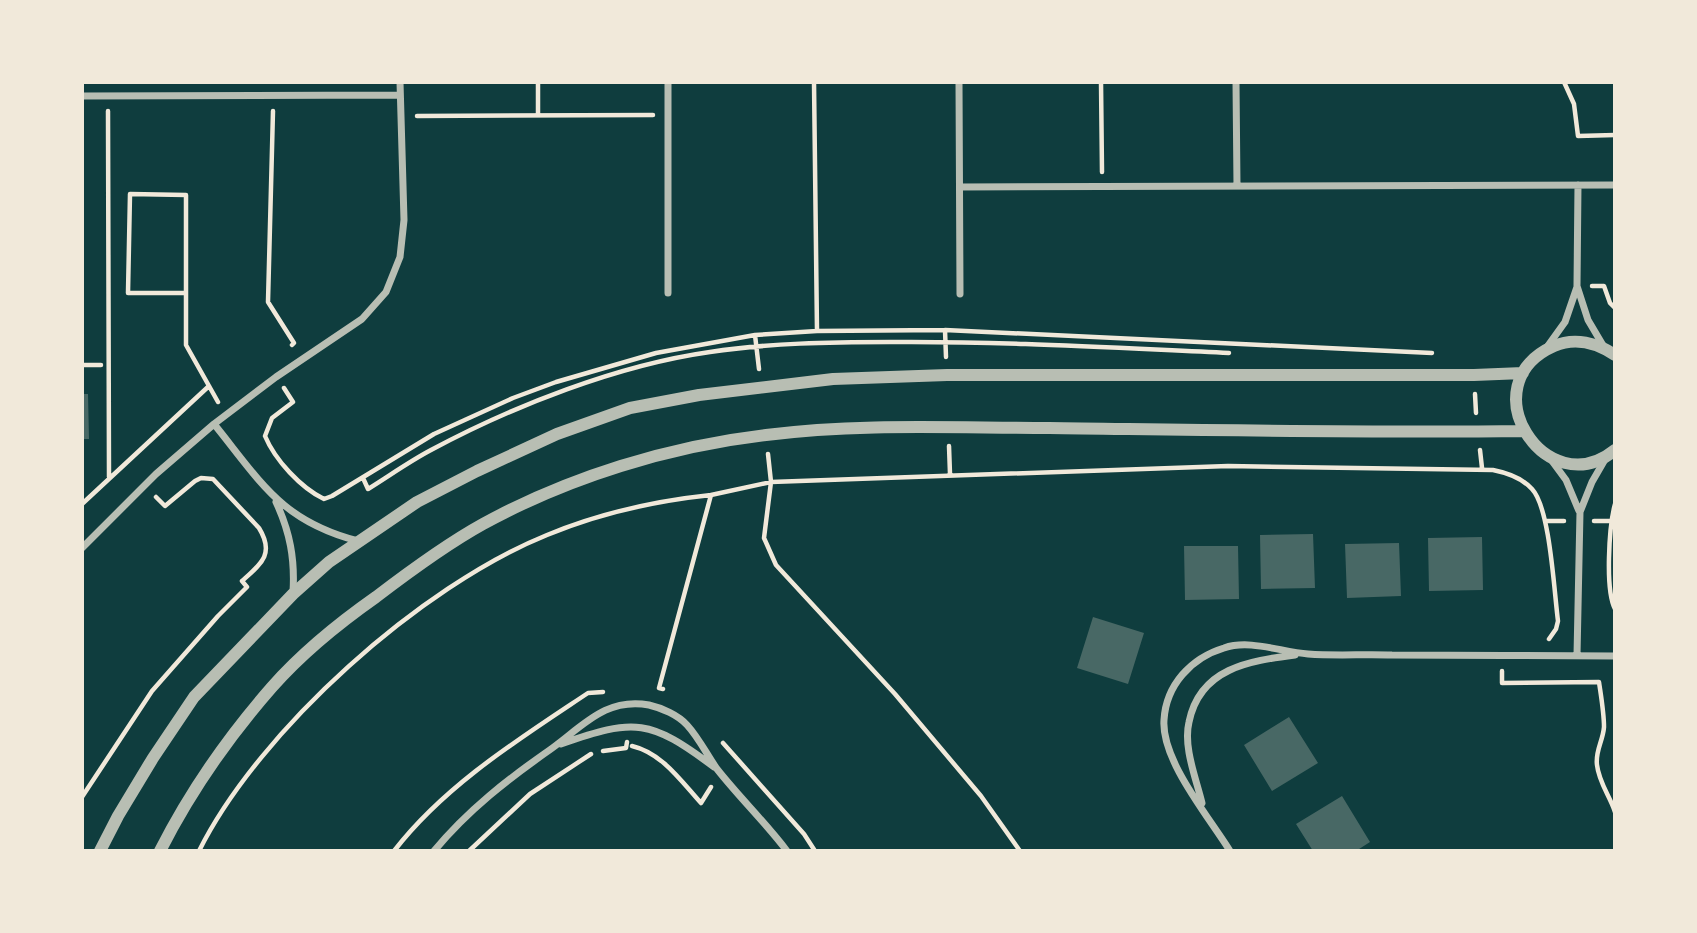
<svg xmlns="http://www.w3.org/2000/svg" width="1697" height="933" viewBox="0 0 1697 933" font-family="Montserrat,sans-serif">
<style>
.building{fill:#486865}
.lines{fill:none;stroke-linecap:round;stroke-linejoin:round}
.path{stroke:#f1e9da;stroke-width:4.5}
.minor{stroke:#b8beb3;stroke-width:7}
.tertiary{stroke:#b8beb3;stroke-width:12}
</style>
<rect width="100%" height="100%" fill="#0f3d3e"/>
<!-- building -->
<path class="building" d="M82,394H88L89,439H82Z
M1313,534L1315,588L1261,589L1260,535Z
M1482,537L1483,590L1429,591L1428,538Z
M1399,543L1401,596L1347,598L1345,544Z
M1184,546H1238L1239,599L1185,600Z
M1093,617L1144,633L1128,684L1077,668Z
M1289,717L1318,763L1272,791L1244,745Z
M1342,796L1370,842L1356,851H1313L1296,824Z"/>
<g class="lines">
<!-- path -->
<path class="path" d="M538,82V115
M814,82L817,331
M1101,82L1102,172
M1564,82L1574,104L1578,136L1615,135
M108,111L109,477
M273,111L268,302L294,343L292,345
M417,116L653,115
M1592,286H1604L1610,303L1615,308
M185,293H128L130,194L186,195V345L218,402
M945,330L946,357
M755,335L759,369
M82,365H101
M284,388L293,402L272,418L265,436C275,460 301,488 324,499L332,496L434,434L513,398L556,382L656,353L755,335L817,331L945,330L1432,353
M1475,394L1476,413
M949,446L950,474
M1480,450L1482,468
M768,454L771,482L764,538L776,565L895,694L981,796L1020,851
M363,478L368,489C389,476 410,461 431,450C513,406 618,365 710,352C770,343 830,342 890,342C1003,341 1116,348 1229,353
M82,504L209,386
M1615,504C1609,526 1605,590 1615,609
M1545,521H1564
M1594,521H1611
M1502,671V683L1599,682C1601,696 1604,713 1604,727C1603,741 1595,751 1597,765C1599,783 1610,796 1615,812
M663,689L659,688L711,495L771,482L1228,466L1493,470C1508,473 1522,478 1532,489C1550,508 1554,591 1558,621L1556,629L1549,639
M723,743L804,834L815,851
M632,746C662,753 681,781 701,803L711,787
M603,751L626,748L627,742
M82,797L152,691L218,616L247,587L242,581C261,564 275,554 259,528L213,479L201,478L195,481L165,506L156,497
M199,851C260,729 421,586 547,535C600,513 654,501 711,495
M394,851C445,785 519,739 588,693L603,692
M469,851L530,794L591,754"/>
<!-- minor -->
<path class="minor" d="M668,82V293
M959,82L960,294
M1236,82L1237,186
M82,96L400,95
M1578,185L1577,286L1588,320L1604,347
M960,187L1615,185
M1547,347L1565,322L1577,287
M214,424C261,482 281,521 358,541
M1552,461L1566,480L1579,511
M276,502C290,532 295,559 293,592
M82,548L156,474L214,424L276,377L362,319L386,292L400,257L404,220L400,82
M1577,655L1580,512L1592,482L1607,456
M561,744C635,718 650,719 714,767
M1202,803C1196,778 1183,747 1189,722C1200,668 1249,661 1295,655
M434,851C468,810 508,779 551,749C583,726 606,697 649,705C662,708 678,715 687,725C699,738 707,755 717,769C739,797 765,822 787,851
M1230,851C1209,817 1161,760 1164,720C1166,685 1191,658 1224,648C1250,639 1281,652 1308,654C1336,656 1364,654 1392,655C1466,656 1541,655 1615,656"/>
<!-- tertiary -->
<path class="tertiary" d="M1615,355C1597,343 1575,337 1554,346C1468,384 1546,506 1615,450
M100,851L118,816L153,758L194,697L293,594L329,562L417,502L477,471L557,434L630,408L699,395L833,379L947,375H1474L1523,373
M160,851C190,792 229,736 272,687C302,653 339,623 376,597C410,571 445,545 483,524C569,477 670,446 766,435C859,423 955,428 1049,428C1207,430 1365,433 1523,431"/>
</g>
<!-- border -->
<rect width="1697" height="933" fill="none" stroke="#f1e9da" stroke-width="168"/>
</svg>
